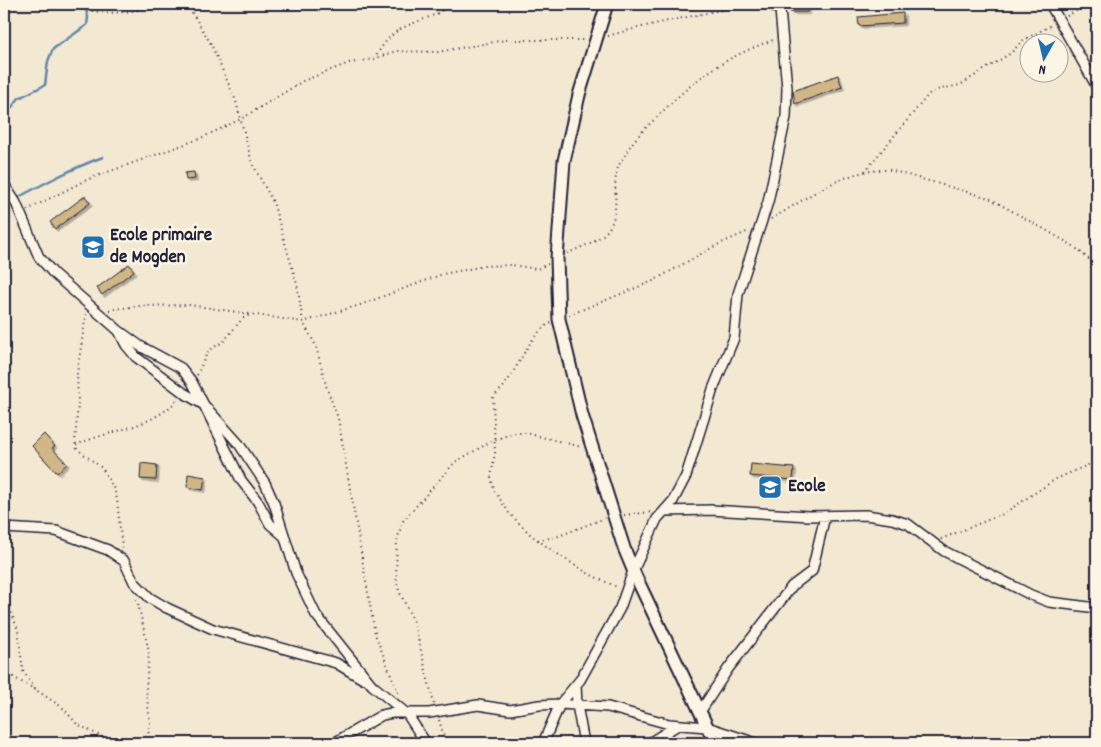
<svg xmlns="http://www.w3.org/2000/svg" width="1101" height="747" viewBox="0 0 1101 747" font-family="Dekko,sans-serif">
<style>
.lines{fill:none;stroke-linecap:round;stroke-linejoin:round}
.stream{stroke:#6487a8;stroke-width:2.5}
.building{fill:#d1b686;stroke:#22223b;filter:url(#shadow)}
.minor-casing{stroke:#22223b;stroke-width:12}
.tertiary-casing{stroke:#22223b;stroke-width:15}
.path{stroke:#22223b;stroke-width:2;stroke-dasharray:1 4;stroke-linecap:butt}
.minor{stroke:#fcf5e5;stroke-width:9}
.tertiary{stroke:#fcf5e5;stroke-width:11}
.labels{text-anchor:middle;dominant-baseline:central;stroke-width:5;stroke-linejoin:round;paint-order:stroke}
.poi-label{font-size:19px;font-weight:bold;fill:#22223b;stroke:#fcf5e5;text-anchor:start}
</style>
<defs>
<filter id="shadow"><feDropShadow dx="2.5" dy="2.5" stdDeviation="0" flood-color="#0004"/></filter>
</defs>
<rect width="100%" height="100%" fill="#f3e8d2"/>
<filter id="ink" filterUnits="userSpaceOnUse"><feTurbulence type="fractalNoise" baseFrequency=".02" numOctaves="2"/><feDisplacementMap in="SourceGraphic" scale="10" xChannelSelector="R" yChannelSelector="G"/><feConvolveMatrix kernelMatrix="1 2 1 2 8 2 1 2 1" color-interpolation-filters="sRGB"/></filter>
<g filter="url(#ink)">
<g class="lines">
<!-- stream -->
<path class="stream" d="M4,117L19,98L45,85L48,61L53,49L87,25L88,17L84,4
M17,198C45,183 73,168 103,157
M4,205L12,201"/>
</g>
<!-- building -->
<path class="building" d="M789,4H807V12H790Z
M903,13V23L859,26L858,17Z
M838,75L842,87L795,104L793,91Z
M194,172L195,179L186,180L185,173Z
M85,196L90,203L55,229L50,222Z
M129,264L134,271L102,295L97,288Z
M44,434L55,446L52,448L67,464L57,473L32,446Z
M141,463L157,465L156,480L140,479Z
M751,464L794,468L793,480L750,476Z
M188,474L205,477L203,490L187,487Z"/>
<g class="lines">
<!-- minor casing -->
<g class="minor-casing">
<path id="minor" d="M1050,4L1097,87
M4,184L16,203L39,257L54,274L118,330L140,346L181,368L192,382L204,405L239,444L265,483L274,503L296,573L316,615L372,685L407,714L426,743
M119,331L126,345L136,357L184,393L204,405L241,480L258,502L270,524L284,536
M664,511L711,510L809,516L866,515L892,519L908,524L944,551L1031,595L1049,602L1097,608
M4,528L56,531L108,550L124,561L134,582L150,598L167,608L213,629L336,663L363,679
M576,685L577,705L584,743
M700,712L728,669L792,586L812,571L825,516
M334,743L382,715L392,713H429L478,705L510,710L539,705L560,704L608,707L669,724L707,727L756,743
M543,743L560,704L580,680L620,608L633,571L657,519L673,501L686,476L713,389L734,338L738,294L768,202L786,117L787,88L780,10L770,4
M649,743L678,725
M972,743H976"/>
</g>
<!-- tertiary casing -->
<g class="tertiary-casing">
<path id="tertiary" d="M607,4L579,95L564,161L557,258L559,319L582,415L624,548L636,577L715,743"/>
</g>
<!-- path -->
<path class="path" d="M68,4C93,15 129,16 154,4
M187,4L211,44L236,101L252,163L273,202L297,284L303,322L316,346L327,389L338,418L375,634L399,695
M4,5L9,4
M1067,16L1089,4
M608,36C655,22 701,15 749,4
M374,59C380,50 386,39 396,32C413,20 435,19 451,4
M865,171L929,94L936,90L960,85L1011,53L1022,41L1052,25
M27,210L86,180L199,139L241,119L303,81L349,63L374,59L396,51L438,52L505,40H586
M771,219C810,197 844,168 890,170L989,198L1072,245L1097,266
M567,253C580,248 593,243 604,234C621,218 613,195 616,176C616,169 621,161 625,155C633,139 645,129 657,117C696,78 721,59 773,40
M109,310L137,306L190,305L303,322L360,305L443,274L484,266L512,265L537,269L548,264
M86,314L77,373L78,403L75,442L77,449L102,468L114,489L117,499L122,548
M569,315L653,281L717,245L749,231
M551,323C531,332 519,366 506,383C503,389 497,392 493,398L495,453L491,477L494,490L509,513L531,535L553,551L589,574L617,587
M197,375L208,351L224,341L242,319L252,314
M76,445C111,429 152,429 179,398
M624,515L652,512
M941,539L1003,514L1056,479L1097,461
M538,540L556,537L605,518
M4,594L18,630L23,671L36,690L62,707L77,724L114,743
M137,599L149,652L146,689L150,723L147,743
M4,672L36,690
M434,704L414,622L399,591L396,576L397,540L403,521L455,462L494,440L514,433H526L582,447
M439,720L446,743"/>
<!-- minor -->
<use href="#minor" class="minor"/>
<!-- tertiary -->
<use href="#tertiary" class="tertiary"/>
</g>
</g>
<!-- icons -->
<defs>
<g id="school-square" transform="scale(1.25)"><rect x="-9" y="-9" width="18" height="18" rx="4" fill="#1f6fb2" stroke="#fcf5e5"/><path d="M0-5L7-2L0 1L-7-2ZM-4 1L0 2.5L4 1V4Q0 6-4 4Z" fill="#fff"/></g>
</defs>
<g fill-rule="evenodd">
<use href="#school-square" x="93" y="247"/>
<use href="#school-square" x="770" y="487"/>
</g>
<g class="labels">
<!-- poi labels -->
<g class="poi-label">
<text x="110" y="236">Ecole primaire<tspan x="110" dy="22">de Mogden</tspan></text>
<text x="788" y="487">Ecole</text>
</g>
</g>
<!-- margin -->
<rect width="1101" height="747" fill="none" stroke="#fcf5e5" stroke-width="20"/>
<rect x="10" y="10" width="1081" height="727" fill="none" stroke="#22223b" stroke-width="2" filter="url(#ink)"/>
<!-- north arrow -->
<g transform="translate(1044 58) rotate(188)"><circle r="24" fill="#fcf5e5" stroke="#a5a1a1"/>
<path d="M0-4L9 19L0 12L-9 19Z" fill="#1f6fb2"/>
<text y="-8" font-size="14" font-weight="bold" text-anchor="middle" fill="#22223b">N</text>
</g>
</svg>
